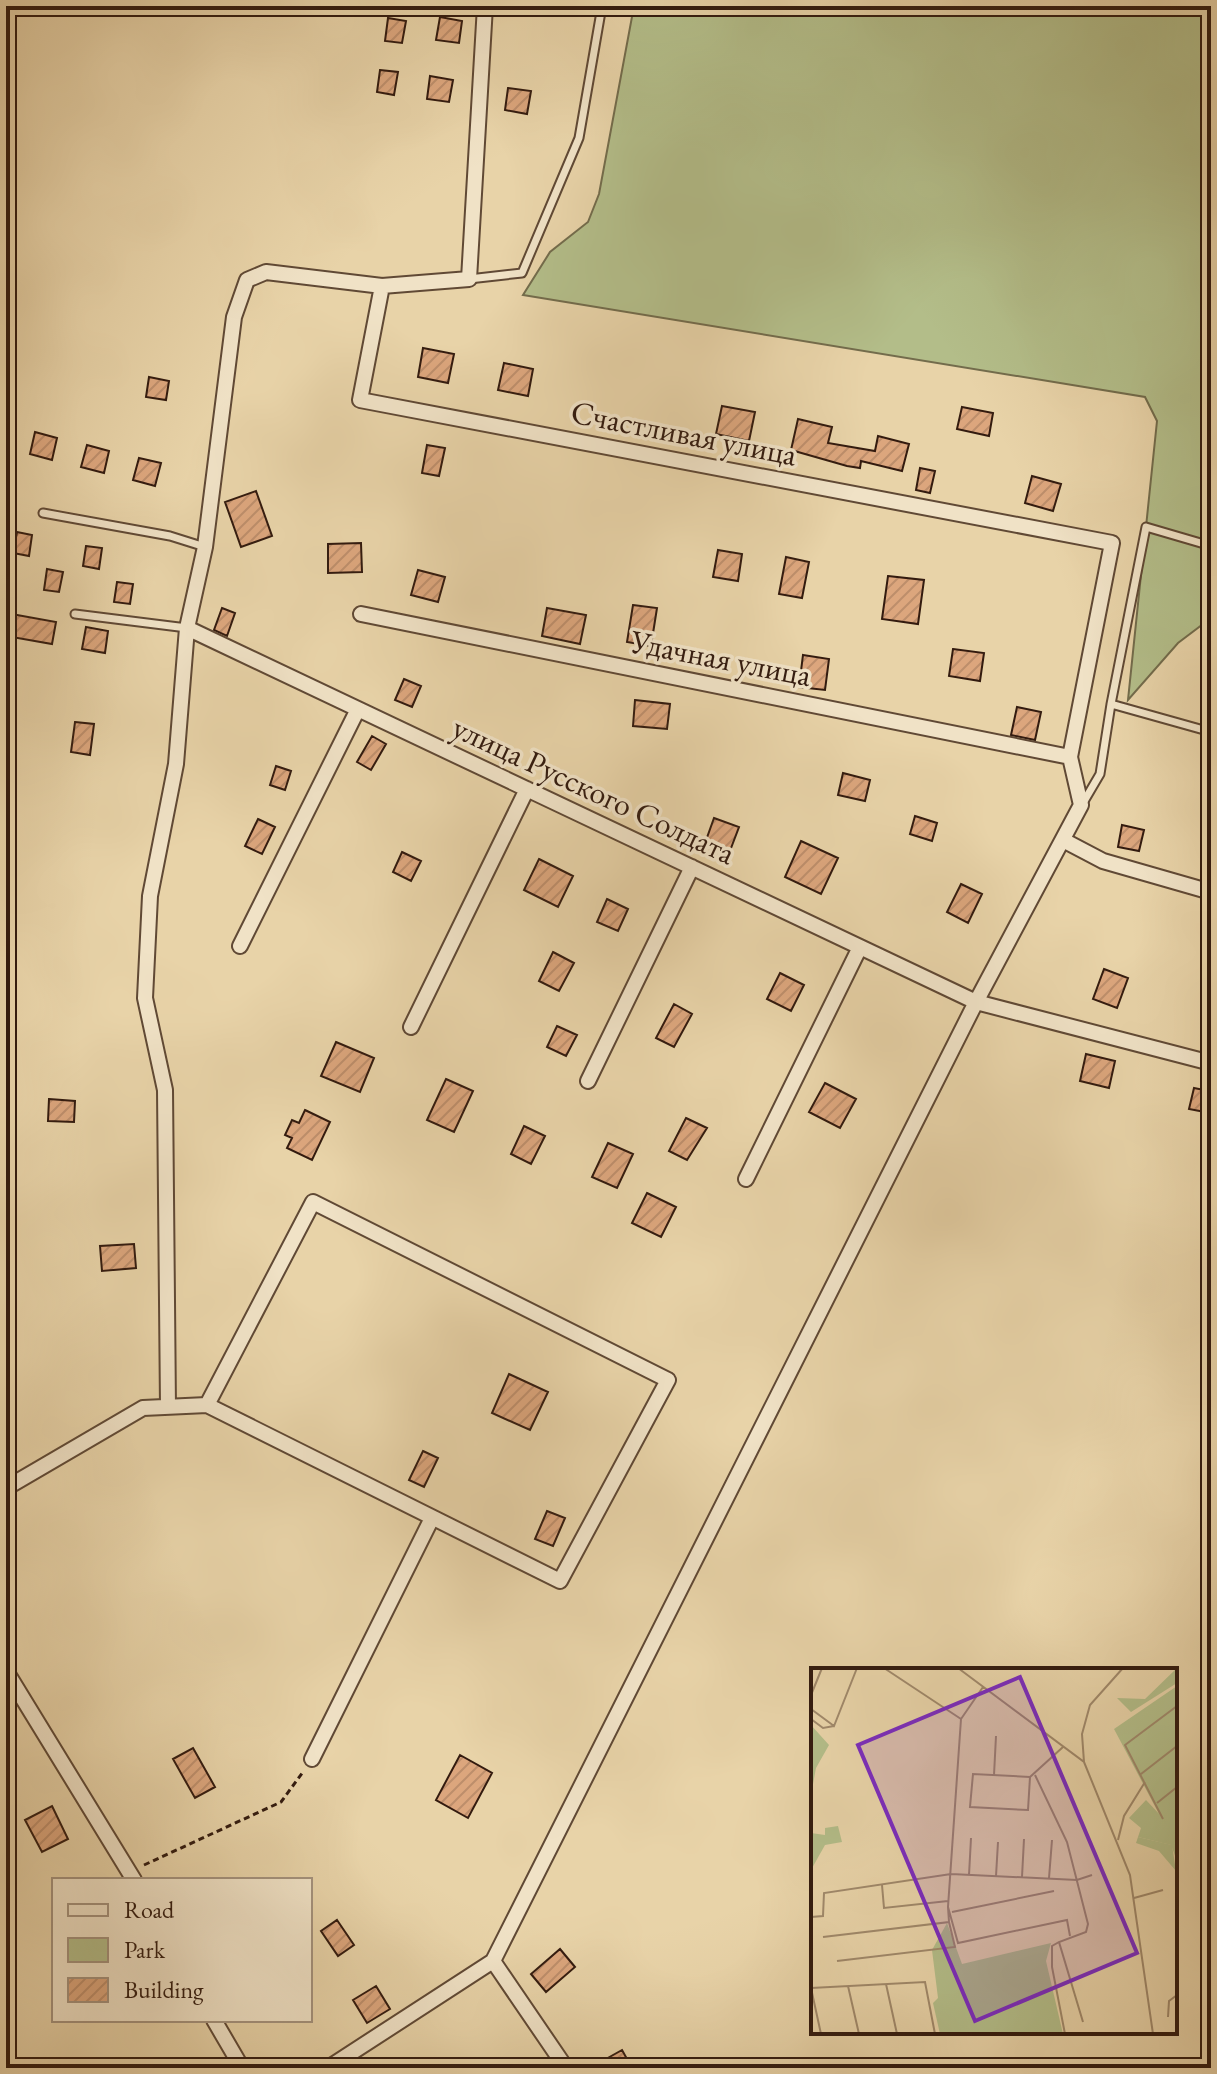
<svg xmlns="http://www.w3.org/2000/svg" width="1217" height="2074" viewBox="0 0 1217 2074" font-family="'EB Garamond',serif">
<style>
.green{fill:#b3bd89;stroke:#736c4c;stroke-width:2}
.building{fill:url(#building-hatch);stroke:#331b0f;stroke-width:2}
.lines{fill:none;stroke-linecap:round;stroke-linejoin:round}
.lane-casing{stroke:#604935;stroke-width:11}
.street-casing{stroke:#604935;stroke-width:18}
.path{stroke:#331b0f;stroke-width:3;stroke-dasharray:6 4;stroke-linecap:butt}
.lane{stroke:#f0e2c6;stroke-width:7}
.street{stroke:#f0e2c6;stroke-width:14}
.labels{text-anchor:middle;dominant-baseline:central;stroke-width:7;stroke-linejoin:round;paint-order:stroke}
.street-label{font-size:32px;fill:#331b0f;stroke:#f0e2c6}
.inset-road{fill:none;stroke:#a0896b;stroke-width:2}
.view{fill:#7b2cbf;fill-opacity:0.15;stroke:#7b2cbf;stroke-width:4}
.inset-edge{fill:none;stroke:#331b0f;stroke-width:4}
</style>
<defs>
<pattern id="building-hatch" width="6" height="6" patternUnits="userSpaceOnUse" patternTransform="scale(2)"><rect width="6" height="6" fill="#dca67d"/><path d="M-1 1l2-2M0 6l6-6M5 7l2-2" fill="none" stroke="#bd8e6b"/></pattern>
</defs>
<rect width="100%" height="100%" fill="#e8d3a8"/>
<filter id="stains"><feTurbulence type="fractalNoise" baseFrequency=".0025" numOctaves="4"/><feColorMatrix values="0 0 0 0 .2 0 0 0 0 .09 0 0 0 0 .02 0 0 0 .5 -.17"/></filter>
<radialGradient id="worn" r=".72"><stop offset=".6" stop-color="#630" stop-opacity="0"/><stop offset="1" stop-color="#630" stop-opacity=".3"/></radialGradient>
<!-- green -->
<path class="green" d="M634,6H1211V618L1178,643L1128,700L1157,421L1145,397L523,295L550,252L588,222L599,194Z"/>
<!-- building -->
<path class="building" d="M440,17L462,21L459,43L436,40Z
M388,18L406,21L402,43L385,41Z
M380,70L398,72L394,95L377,92Z
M430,76L453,80L449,102L427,99Z
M508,88L531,91L527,114L505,110Z
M423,348L454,354L448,383L418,377Z
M504,363L533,369L528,396L498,390Z
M149,377L169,381L166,400L146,397Z
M722,406L755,412L749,441L716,434Z
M962,407L993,413L989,436L957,429Z
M798,419L832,427L828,443L875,451L878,436L909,444L902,471L861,461L860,468L847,466L791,450Z
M35,432L57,438L52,460L30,454Z
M87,445L109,451L104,473L81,467Z
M427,445L445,448L439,476L422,473Z
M139,458L161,463L155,486L133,480Z
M920,468L935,471L930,493L916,490Z
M1032,476L1061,484L1053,511L1025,503Z
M256,491L272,536L241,547L225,502Z
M17,532L32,535L29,556L13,553Z
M361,543L362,572L328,573V544Z
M86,546L102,548L99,569L83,566Z
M718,550L742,554L738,581L713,577Z
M786,557L809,562L802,598L779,594Z
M47,569L63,572L59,592L44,590Z
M418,570L445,577L438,602L411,595Z
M888,576L924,580L918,624L882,619Z
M117,582L133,584L130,604L114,602Z
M633,605L657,608L651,646L627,642Z
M222,608L235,613L227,636L214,630Z
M547,608L586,615L580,644L542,636Z
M6,613L56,622L52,644L6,636Z
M86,627L108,631L105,653L82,649Z
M953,649L984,653L980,681L949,676Z
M803,655L829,659L825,690L799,687Z
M404,679L421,686L412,707L395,700Z
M635,700L670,704L667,729L633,726Z
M1017,707L1041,712L1035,740L1011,735Z
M75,722L94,724L90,755L71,752Z
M372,736L386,744L371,770L357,762Z
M276,766L291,771L285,790L270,785Z
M843,773L870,780L865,801L838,795Z
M915,816L937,823L932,841L910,834Z
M714,818L739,827L728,856L704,846Z
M258,819L275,827L262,854L245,846Z
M1122,825L1144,830L1139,851L1118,847Z
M801,841L838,858L821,894L785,877Z
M402,852L421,861L411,881L393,872Z
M539,859L573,876L558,907L524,890Z
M961,884L982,894L968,923L947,912Z
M607,899L628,909L618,931L597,922Z
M553,952L574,963L559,991L539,981Z
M1104,969L1128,978L1117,1008L1093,999Z
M780,973L804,985L791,1011L767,999Z
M674,1004L692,1014L674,1047L656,1038Z
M557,1026L577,1035L566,1056L547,1047Z
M336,1042L374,1058L360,1092L321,1076Z
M1086,1054L1115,1061L1109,1088L1080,1081Z
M446,1079L473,1091L454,1132L427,1120Z
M825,1083L856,1099L840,1128L809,1112Z
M1194,1088L1209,1091L1205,1112L1189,1109Z
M49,1099L75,1101L74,1122L48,1121Z
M305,1110L330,1122L312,1160L287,1148L292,1138L285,1135L292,1120L299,1123Z
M686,1118L707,1128L687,1160L669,1151Z
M524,1126L545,1136L531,1164L511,1154Z
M608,1143L633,1154L617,1188L592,1177Z
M647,1193L676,1207L661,1237L632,1223Z
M134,1244L136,1268L102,1271L100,1246Z
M509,1374L548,1392L530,1430L492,1413Z
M423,1451L438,1458L424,1487L409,1480Z
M547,1511L565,1518L553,1546L535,1539Z
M193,1748L215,1787L195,1798L173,1759Z
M460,1755L492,1773L468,1818L436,1800Z
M52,1806L68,1839L42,1852L25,1820Z
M337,1920L354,1945L338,1956L321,1931Z
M560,1949L575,1967L546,1992L531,1974Z
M376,1986L390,2009L367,2023L353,2000Z
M622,2050L632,2068H590Z"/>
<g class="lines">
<!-- lane casing -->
<g class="lane-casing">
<path id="lane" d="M469,279L522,273L579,138L602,6
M43,513L170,536L205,547
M75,614L187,628
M1111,704L1146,527L1211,546
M1083,803L1100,774L1111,704L1211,732"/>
</g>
<!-- street casing -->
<g class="street-casing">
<path id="street" d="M361,614L1070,757
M187,628L976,1002L1211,1063
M1063,840L1103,861L1211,892
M240,946L358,709
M411,1027L527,789
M588,1081L692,867
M746,1179L860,947
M168,1407L165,1090L145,998L150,896L176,764L187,628L205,547L234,317L247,280L266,272L382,286L469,279L485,6
M6,1488L143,1408L207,1405L560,1581L668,1380L313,1202L207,1405
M6,1671L134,1880
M312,1759L432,1518
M493,1961L566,2068
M214,2020L242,2068
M328,2068L493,1961L976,1002L1081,805L1070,757L1112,543L360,400L382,286"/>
</g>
<!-- path -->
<path class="path" d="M144,1865L281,1802L303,1772"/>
<!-- lane -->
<use href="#lane" class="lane"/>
<!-- street -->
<use href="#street" class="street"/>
</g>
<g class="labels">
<!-- street labels -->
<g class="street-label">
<text transform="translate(684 433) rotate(11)">Счастливая улица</text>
<text transform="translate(721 658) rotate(11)">Удачная улица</text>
<text transform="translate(594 790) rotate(25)">улица Русского Солдата</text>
</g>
</g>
<!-- overview -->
<g transform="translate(811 1668)">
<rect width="366" height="366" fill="#e8d3a8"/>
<path d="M366,18V180L303,61ZM327,169L361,177L365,203L348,183L325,175ZM136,255L151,296L240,275L235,293L252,366H129L122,335L127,330L121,282Z" fill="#b3bd89"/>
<path d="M366,0V15L320,44L306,30L334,31ZM0,57L18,77L5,100L0,127ZM335,132L353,151L366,180V193L360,177L327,169L330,160L318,150ZM27,158L31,174L14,177L0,202V165L14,167V160Z" fill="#b3bd89"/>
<path class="inset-road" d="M73,0L150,51M147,0L273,94L319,207L342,366M172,19L150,51L137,239L147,275L256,252L259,268M0,27L11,0M0,41L23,58L46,0M0,51L12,60L23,58M273,94L271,66L279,37L312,0M330,106L366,78M183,107L185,68M224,107L256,174L277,256L275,264L248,274L272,354M219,109L162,106L159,139L217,142L219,109L252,79M346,135L366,119M352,151L314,77L366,38M307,172L313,148L334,114M158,207L160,170M185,208L187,174M211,209L213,171M238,210L241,172M71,217L73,240L137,233M323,230L352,222M141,244L243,223M0,249L12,248L13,225L140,206L266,212L281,207M12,269L138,254L137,239M248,274L241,278V299L254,366M26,293L144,279L138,254M75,316L86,366M37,318L48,366M0,320L114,314L124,366M0,320L10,366M357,349L358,333L366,327"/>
<path class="view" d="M209,9L326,285L164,353L47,77Z"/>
<rect width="366" height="366" class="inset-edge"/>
</g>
<!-- margin -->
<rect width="1217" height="2074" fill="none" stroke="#e8d3a8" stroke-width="32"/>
<rect x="8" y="8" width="1201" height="2058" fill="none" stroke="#331b0f" stroke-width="4"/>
<rect x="16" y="16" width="1185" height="2042" fill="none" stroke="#331b0f" stroke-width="2"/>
<!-- legend -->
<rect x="52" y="1878" width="260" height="144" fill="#f0e2c6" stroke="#a4927d" stroke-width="2"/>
<rect x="68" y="1904" width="40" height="12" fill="#f0e2c6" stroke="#a4927d" stroke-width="2"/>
<text x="124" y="1918" font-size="24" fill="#331b0f">Road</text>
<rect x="68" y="1938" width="40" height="24" fill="#b3bd89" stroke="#a4927d" stroke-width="2"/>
<text x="124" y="1958" font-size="24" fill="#331b0f">Park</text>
<rect x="68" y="1978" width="40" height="24" fill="url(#building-hatch)" stroke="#a4927d" stroke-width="2"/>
<text x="124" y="1998" font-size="24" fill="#331b0f">Building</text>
<rect width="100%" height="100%" filter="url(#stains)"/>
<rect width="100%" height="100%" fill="url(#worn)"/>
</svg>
